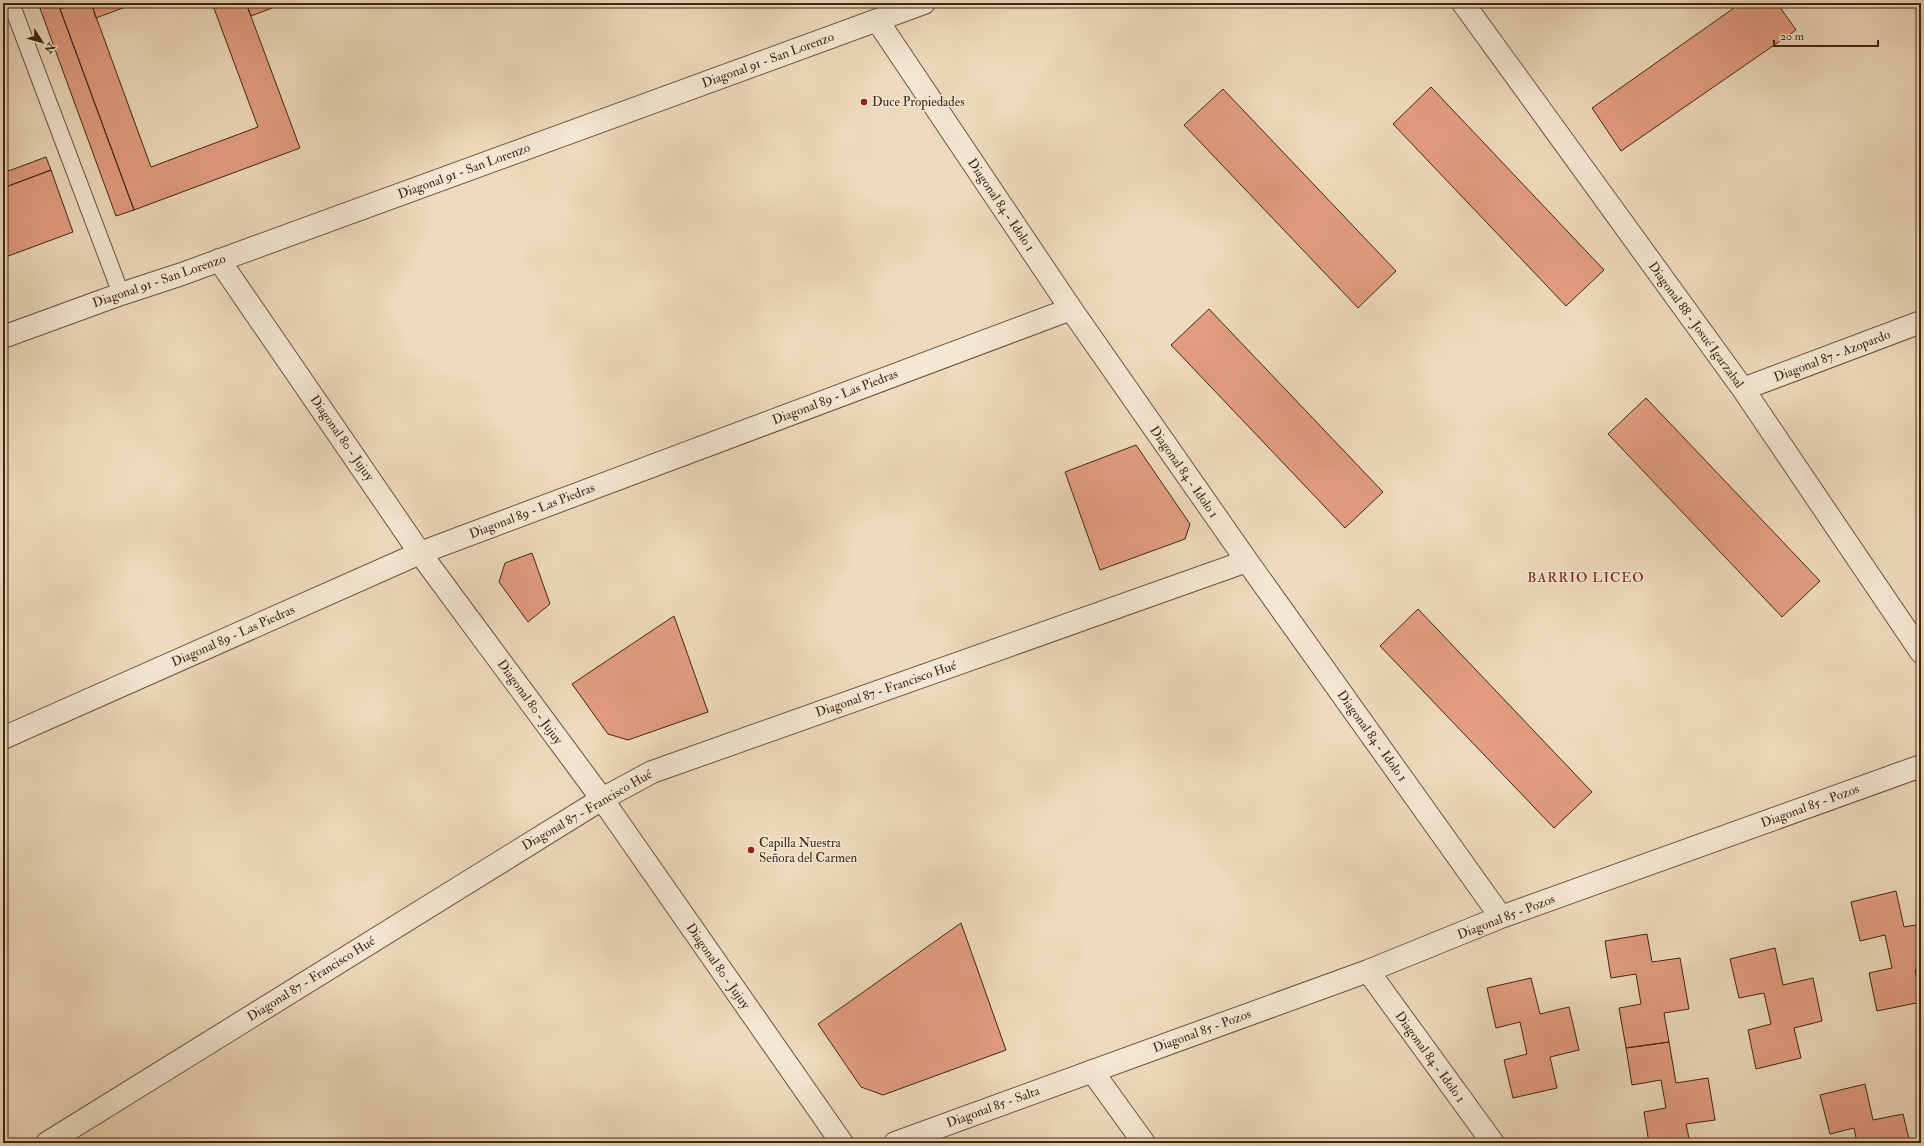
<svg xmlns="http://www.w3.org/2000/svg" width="1924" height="1146" viewBox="0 0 1924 1146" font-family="'IM FELL Double Pica',serif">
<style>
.building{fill:#e39d81;stroke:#3f2614}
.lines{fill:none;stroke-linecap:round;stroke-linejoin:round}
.service-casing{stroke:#6b533e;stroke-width:18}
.minor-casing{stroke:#6b533e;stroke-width:24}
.service{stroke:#f4e7d3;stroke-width:16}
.minor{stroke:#f4e7d3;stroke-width:22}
.poi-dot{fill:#8f2418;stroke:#f4e7d3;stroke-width:1.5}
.labels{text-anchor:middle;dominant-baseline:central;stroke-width:3;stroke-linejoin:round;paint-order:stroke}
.street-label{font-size:13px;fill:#3f2614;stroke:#f4e7d3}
.poi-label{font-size:13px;fill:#3f2614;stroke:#f4e7d3;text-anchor:start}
.neighbourhood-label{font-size:14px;letter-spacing:1px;fill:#7a1f14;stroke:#f4e7d3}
</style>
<rect width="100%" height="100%" fill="#eedabc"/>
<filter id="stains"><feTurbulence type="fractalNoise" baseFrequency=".005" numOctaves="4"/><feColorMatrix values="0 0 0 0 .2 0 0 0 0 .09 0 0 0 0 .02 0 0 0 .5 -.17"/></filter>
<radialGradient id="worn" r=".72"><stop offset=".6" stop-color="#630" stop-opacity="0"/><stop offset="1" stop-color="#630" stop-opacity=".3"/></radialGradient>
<!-- building -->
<path class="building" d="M38,3H77L60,9L134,210L116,216Z
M77,3H91L151,167L258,127L212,3H246L300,148L134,210L60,9Z
M91,3H136L96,18Z
M246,3H285L251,16Z
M1741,3H1777L1796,30L1621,151L1592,108Z
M1431,87L1604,270L1566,306L1393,124Z
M1223,89L1396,271L1358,308L1184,125Z
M46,157L51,170L3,188V173Z
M51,170L73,232L3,258V188Z
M1209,309L1383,492L1345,528L1171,345Z
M1646,398L1820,581L1782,617L1608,434Z
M1136,445L1190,524L1185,539L1100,570L1065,472Z
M532,553L550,604L528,622L499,582L505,563Z
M1418,609L1592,792L1554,828L1380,646Z
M674,616L708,712L628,740L608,734L572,684Z
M1896,891L1904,927L1921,924V969L1915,970L1921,1002L1877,1011L1869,973L1892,968L1885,935L1860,941L1851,902Z
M961,923L1006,1050L883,1095L861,1087L818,1024Z
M1647,934L1652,962L1680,958L1689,1009L1664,1013L1669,1042L1626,1048L1619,1008L1641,1004L1636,974L1611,978L1605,941Z
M1775,948L1783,985L1813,978L1822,1021L1794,1028L1801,1058L1756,1069L1748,1030L1771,1024L1764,993L1739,998L1730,959Z
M1531,978L1540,1014L1569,1007L1579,1050L1550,1057L1557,1088L1513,1098L1504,1060L1527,1054L1520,1022L1496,1028L1487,988Z
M1669,1042L1676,1083L1708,1078L1715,1120L1686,1124L1690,1143H1649L1644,1112L1666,1108L1661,1080L1632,1085L1626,1048Z
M1865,1084L1873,1120L1903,1114L1910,1143H1857L1854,1128L1830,1134L1820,1095Z"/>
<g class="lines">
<!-- service casing -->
<g class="service-casing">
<path id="service" d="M11,3L121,294"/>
</g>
<!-- minor casing -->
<g class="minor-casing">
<path id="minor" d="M1463,3L1743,389L1921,652
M877,20L1071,309L1247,561L1501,917
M219,260L420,553L602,799L842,1143
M3,337L121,294L182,274L924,3
M1743,389L1921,322
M3,738L420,553L1071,309
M1368,971L1493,1143
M1092,1071L1144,1143
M47,1143L602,799L652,772L1247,561
M895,1143L1368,971L1501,917L1921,766"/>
</g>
<!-- service -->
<use href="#service" class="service"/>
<!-- minor -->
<use href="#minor" class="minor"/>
</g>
<!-- markers -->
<g class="poi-dot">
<circle cx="864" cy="102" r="4"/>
<circle cx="751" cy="850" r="4"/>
</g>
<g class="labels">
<!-- street labels -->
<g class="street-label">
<text transform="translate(768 60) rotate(-20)">Diagonal 91 - San Lorenzo</text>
<text transform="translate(464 171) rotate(-20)">Diagonal 91 - San Lorenzo</text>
<text transform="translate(1001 205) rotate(56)">Diagonal 84 - Idolo 1</text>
<text transform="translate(159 281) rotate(-19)">Diagonal 91 - San Lorenzo</text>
<text transform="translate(1696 325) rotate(54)">Diagonal 88 - Josué Igarzabal</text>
<text transform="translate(1832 356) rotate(-21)">Diagonal 87 - Azopardo</text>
<text transform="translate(835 397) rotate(-21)">Diagonal 89 - Las Piedras</text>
<text transform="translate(342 438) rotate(55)">Diagonal 80 - Jujuy</text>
<text transform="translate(1184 472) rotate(55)">Diagonal 84 - Idolo 1</text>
<text transform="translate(532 511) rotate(-21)">Diagonal 89 - Las Piedras</text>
<text transform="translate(233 636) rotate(-24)">Diagonal 89 - Las Piedras</text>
<text transform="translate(886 689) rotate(-19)">Diagonal 87 - Francisco Hué</text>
<text transform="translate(530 702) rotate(54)">Diagonal 80 - Jujuy</text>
<text transform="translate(1372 736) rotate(54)">Diagonal 84 - Idolo 1</text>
<text transform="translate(1810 806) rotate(-20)">Diagonal 85 - Pozos</text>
<text transform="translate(587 810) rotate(-30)">Diagonal 87 - Francisco Hué</text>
<text transform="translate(1506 917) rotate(-21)">Diagonal 85 - Pozos</text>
<text transform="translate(718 966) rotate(55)">Diagonal 80 - Jujuy</text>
<text transform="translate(311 979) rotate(-32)">Diagonal 87 - Francisco Hué</text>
<text transform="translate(1202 1031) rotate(-20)">Diagonal 85 - Pozos</text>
<text transform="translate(1430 1057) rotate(54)">Diagonal 84 - Idolo 1</text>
<text transform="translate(993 1107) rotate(-20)">Diagonal 85 - Salta</text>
</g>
<!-- poi labels -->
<g class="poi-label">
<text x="872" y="102">Duce Propiedades</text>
<text x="759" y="843">Capilla Nuestra<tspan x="759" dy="15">Señora del Carmen</tspan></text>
</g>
<!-- neighbourhood labels -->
<g class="neighbourhood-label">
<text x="1586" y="577">BARRIO LICEO</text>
</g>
</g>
<!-- margin -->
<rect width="1924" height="1146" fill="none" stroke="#eedabc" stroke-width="16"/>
<rect x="4" y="4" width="1916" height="1138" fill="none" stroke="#3f2614" stroke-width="2"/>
<rect x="8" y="8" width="1908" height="1130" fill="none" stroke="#3f2614"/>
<!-- north arrow -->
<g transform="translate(42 42) rotate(127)" stroke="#f4e7d3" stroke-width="3" paint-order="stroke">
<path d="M0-3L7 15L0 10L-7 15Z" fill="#3f2614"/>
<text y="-6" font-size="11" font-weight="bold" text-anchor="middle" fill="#3f2614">N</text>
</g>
<!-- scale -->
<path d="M1774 40v6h104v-6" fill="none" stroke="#3f2614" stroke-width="2"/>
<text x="1780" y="40" font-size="12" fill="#3f2614" stroke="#f4e7d3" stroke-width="3" paint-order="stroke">20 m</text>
<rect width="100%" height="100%" filter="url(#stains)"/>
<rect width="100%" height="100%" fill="url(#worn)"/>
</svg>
